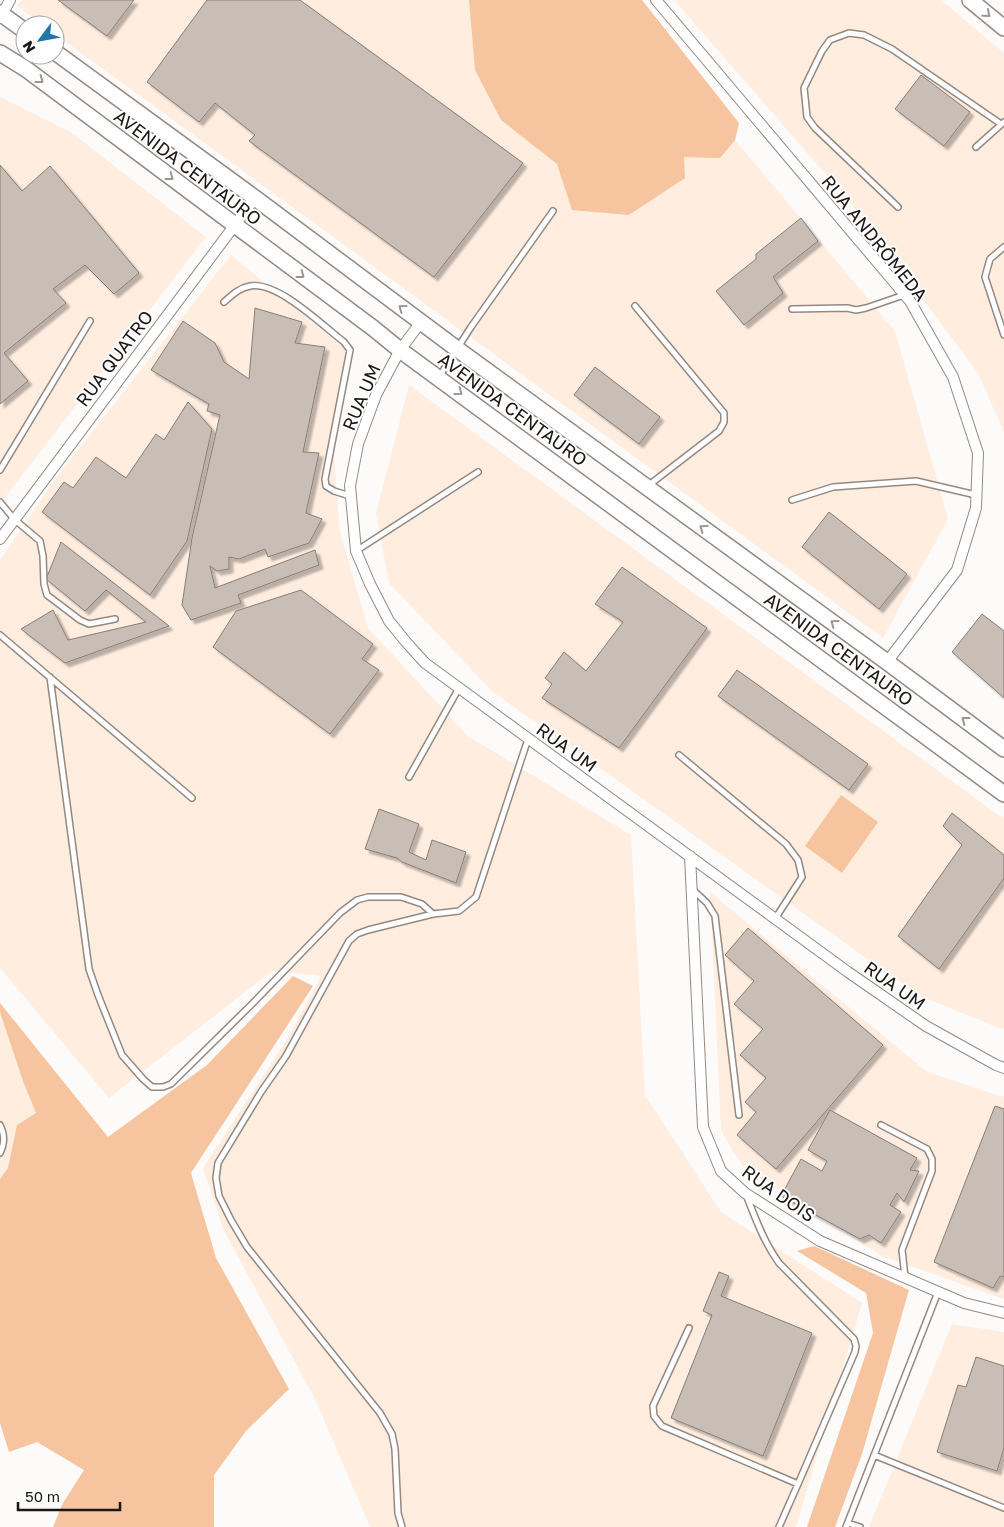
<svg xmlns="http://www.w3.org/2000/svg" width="1004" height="1527" viewBox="0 0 1004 1527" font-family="'Golos Text',sans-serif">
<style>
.built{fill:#ffede0}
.green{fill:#f6c49e}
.building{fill:#c9beb6;stroke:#877d76;filter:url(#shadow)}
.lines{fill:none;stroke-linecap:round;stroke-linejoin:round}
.lane-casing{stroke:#938982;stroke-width:8}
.street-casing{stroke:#938982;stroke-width:12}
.secondary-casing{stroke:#938982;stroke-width:18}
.lane{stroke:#fff;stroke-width:5}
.street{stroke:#fff;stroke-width:10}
.secondary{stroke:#fff;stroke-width:15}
.oneway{stroke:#989795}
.labels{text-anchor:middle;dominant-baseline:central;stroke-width:4;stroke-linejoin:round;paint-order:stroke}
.street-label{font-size:18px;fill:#1a1714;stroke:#fff}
</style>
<defs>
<filter id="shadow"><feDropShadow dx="4" dy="4" stdDeviation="1" flood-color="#0004"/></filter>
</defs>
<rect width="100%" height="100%" fill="#fdfbfa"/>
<!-- built -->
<path class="built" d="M22,0H618L895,331L948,519L883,638L55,34V25H42L17,6Z
M674,0H941L1004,53V432L978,373L849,201Z
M0,97L72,133L206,237L0,504Z
M231,255L347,351L333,445L340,532L368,628L468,736L631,835L645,1095L721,1212L862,1303L796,1527H370L315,1399L223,1229L203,1168L287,1039L321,976L272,971L109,1098L0,968V560L56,478Z
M409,385L1004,819V1030L918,995L493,692L389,583L376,513Z
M710,892L927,1072L1004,1097V1299L882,1256L743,1167L721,1131Z
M0,1010L51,1085L0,1183Z
M952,1324L1004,1332V1527H869Z"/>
<!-- green -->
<path class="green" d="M469,0H642L739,123L735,140L720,158L684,157L685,178L629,215L572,210L557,164L501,120L475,70Z
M841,795L878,822L842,873L805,846Z
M293,976L313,986L191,1173L216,1258L289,1389L246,1431L214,1475V1527H53L63,1503L84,1470L37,1442L9,1452L0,1423V1179L8,1168L17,1125L36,1113L23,1081L0,1012V1003L108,1137L207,1065Z
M814,1246L909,1290L862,1454L835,1527H807L873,1333L866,1293L797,1251Z"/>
<!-- building -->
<path class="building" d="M58,0H134L107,36Z
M207,0H300L523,163L434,277L249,141L255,135L215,103L199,122L147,82Z
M921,75L970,112L944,146L895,109Z
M0,165L22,191L50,166L139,273L114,294L85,265L53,289L66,303L4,353L28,381L0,404Z
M801,218L818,241L773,277L783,293L744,325L716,291L756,259V254Z
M255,308L302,322L295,343L325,347L303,452L319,453L306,513L322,519L309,543L268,557L265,549L239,559L229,557V569L217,571L210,566L215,588L315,550L319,565L238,595L241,603L191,620L182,605L192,538L220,415L207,411L209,404L151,370L183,321L215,343L224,362L249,379Z
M595,367L660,417L639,444L574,395Z
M188,402L212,429L187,541L150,595L42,512L64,482L73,488L96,457L126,478L156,434L164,440Z
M829,512L907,574L879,609L802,547Z
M61,542L169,626L65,663L21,629L53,610L68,640L146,622L106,590L85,611L46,579Z
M622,567L707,628L619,748L542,698L552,684L545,678L564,652L586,671L623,622L595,604Z
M301,590L373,644L362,659L379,670L330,734L213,647L236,611Z
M982,614L1004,631V698L952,652Z
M737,670L868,764L849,790L718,696Z
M379,809L419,824L409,852L426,860L432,840L466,852L456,883L402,862L397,858L365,849Z
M952,813L1004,855V878L939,969L898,936L962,845L943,826Z
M748,928L883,1045L776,1169L737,1135L756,1112L745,1102L766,1078L740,1055L763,1029L734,1004L754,981L725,955Z
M995,1106L1004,1109V1277L1000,1276L993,1288L934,1262Z
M830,1110L917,1158L910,1170L919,1171L904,1202L897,1193L890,1205L901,1212L881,1243L869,1235L860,1239L781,1196L801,1159L822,1171L827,1161L808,1150Z
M719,1272L729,1276L721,1296L812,1333L763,1456L671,1418L712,1315L703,1311Z
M976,1357L1004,1366V1448L997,1471L937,1452L958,1385L966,1387Z"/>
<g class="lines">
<!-- lane casing -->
<g class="lane-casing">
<path id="lane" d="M976,147L1004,122
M898,207L815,128L807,117L804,88L822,51L830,40L849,33L864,35L892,49L1001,124
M1004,247L990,259L985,277L1004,335
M224,302C232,295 239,288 250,286C278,281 323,326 344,342L350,350L325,479L326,486L334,491L350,496
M635,306L724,413V422L719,431L649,485
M792,309L847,308L856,310L866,308L904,295
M439,377L471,327L553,211
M0,470L90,321
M792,500L833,487L916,481L976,495
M0,502L14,519L40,541L43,556L44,584L47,595L80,620L89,624L115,619
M356,551L478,472
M0,635L192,798
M50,677L89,969L98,995L122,1055L143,1079L152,1087H163L171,1084L253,1003L340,913L357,900L368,897H401L422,904L433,914
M679,755L786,844L798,860L802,877L775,919
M409,777L459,688
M693,890L707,903L715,916L739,1115
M0,1125C5,1135 5,1143 0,1153
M881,1125L927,1149L932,1159V1171L902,1250L905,1277
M689,1328L653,1406L654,1416L662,1426L798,1484L855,1352L856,1346L854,1339L779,1263C764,1242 756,1220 747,1197
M874,1455L1004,1508
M848,1523L860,1527
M402,1527L398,1513L395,1449L392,1434L380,1413L247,1247L231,1220L219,1196L216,1178L218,1163L261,1092L286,1056L349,941L357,934L368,930L433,914L459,911L476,897L528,739
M779,1527L798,1484
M846,1527L938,1292"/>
</g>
<!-- street casing -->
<g class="street-casing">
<path id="street" d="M656,0L910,301L953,377L978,453L976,508L957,570L887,662
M0,18L10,0
M421,322L400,350L376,395L358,444L350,486L356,551L370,584L389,621L406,642L425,663L848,972L926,1026L996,1065L1004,1068
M0,539L255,198
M690,856L703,1127L721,1171L745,1193L820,1241L964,1303L1004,1313"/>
</g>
<!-- secondary casing -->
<g class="secondary-casing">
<path id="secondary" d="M970,0L1004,28
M0,13L25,31
M55,52L255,198L457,349L887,662L1004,749
M0,53L26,69L373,328L400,350L1004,794"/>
</g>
<!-- lane -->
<use href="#lane" class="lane"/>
<!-- street -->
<use href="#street" class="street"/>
<!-- secondary -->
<use href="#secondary" class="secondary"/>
</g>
<!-- one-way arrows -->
<defs><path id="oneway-chevron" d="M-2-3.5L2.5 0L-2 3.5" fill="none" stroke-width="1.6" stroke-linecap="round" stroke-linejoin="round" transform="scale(1.25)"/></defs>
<g class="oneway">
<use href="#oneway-chevron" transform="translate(987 14) rotate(40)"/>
<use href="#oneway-chevron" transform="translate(40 80) rotate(37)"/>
<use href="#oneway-chevron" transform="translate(170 177) rotate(37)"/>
<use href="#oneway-chevron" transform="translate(301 275) rotate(37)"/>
<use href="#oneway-chevron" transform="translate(402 308) rotate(-144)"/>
<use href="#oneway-chevron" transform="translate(459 392) rotate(36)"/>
<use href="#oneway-chevron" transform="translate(703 528) rotate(-144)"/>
<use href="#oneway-chevron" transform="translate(834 623) rotate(-144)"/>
<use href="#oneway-chevron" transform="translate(965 720) rotate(-143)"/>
</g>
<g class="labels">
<!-- street labels -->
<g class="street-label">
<text transform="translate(188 167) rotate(37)">AVENIDA CENTAURO</text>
<text transform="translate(875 238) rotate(51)">RUA ANDRÔMEDA</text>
<text transform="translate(114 358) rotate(-53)">RUA QUATRO</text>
<text transform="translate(361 397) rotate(-67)">RUA UM</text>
<text transform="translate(513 409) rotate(36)">AVENIDA CENTAURO</text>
<text transform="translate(839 649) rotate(36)">AVENIDA CENTAURO</text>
<text transform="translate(567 747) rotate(36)">RUA UM</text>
<text transform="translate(895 985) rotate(35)">RUA UM</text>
<text transform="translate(779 1193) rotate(35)">RUA DOIS</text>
</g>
</g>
<!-- north arrow -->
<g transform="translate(40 40) rotate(238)"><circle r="24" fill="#ffffff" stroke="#a3a2a1"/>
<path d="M0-4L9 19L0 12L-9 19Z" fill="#2276a7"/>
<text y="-8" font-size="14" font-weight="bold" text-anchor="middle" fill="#1a1714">N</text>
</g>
<!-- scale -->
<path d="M18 1502v8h102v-8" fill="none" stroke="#1a1714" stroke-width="2.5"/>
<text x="25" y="1502" font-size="15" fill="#1a1714" stroke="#ffffff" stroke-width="4" paint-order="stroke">50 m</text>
</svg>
